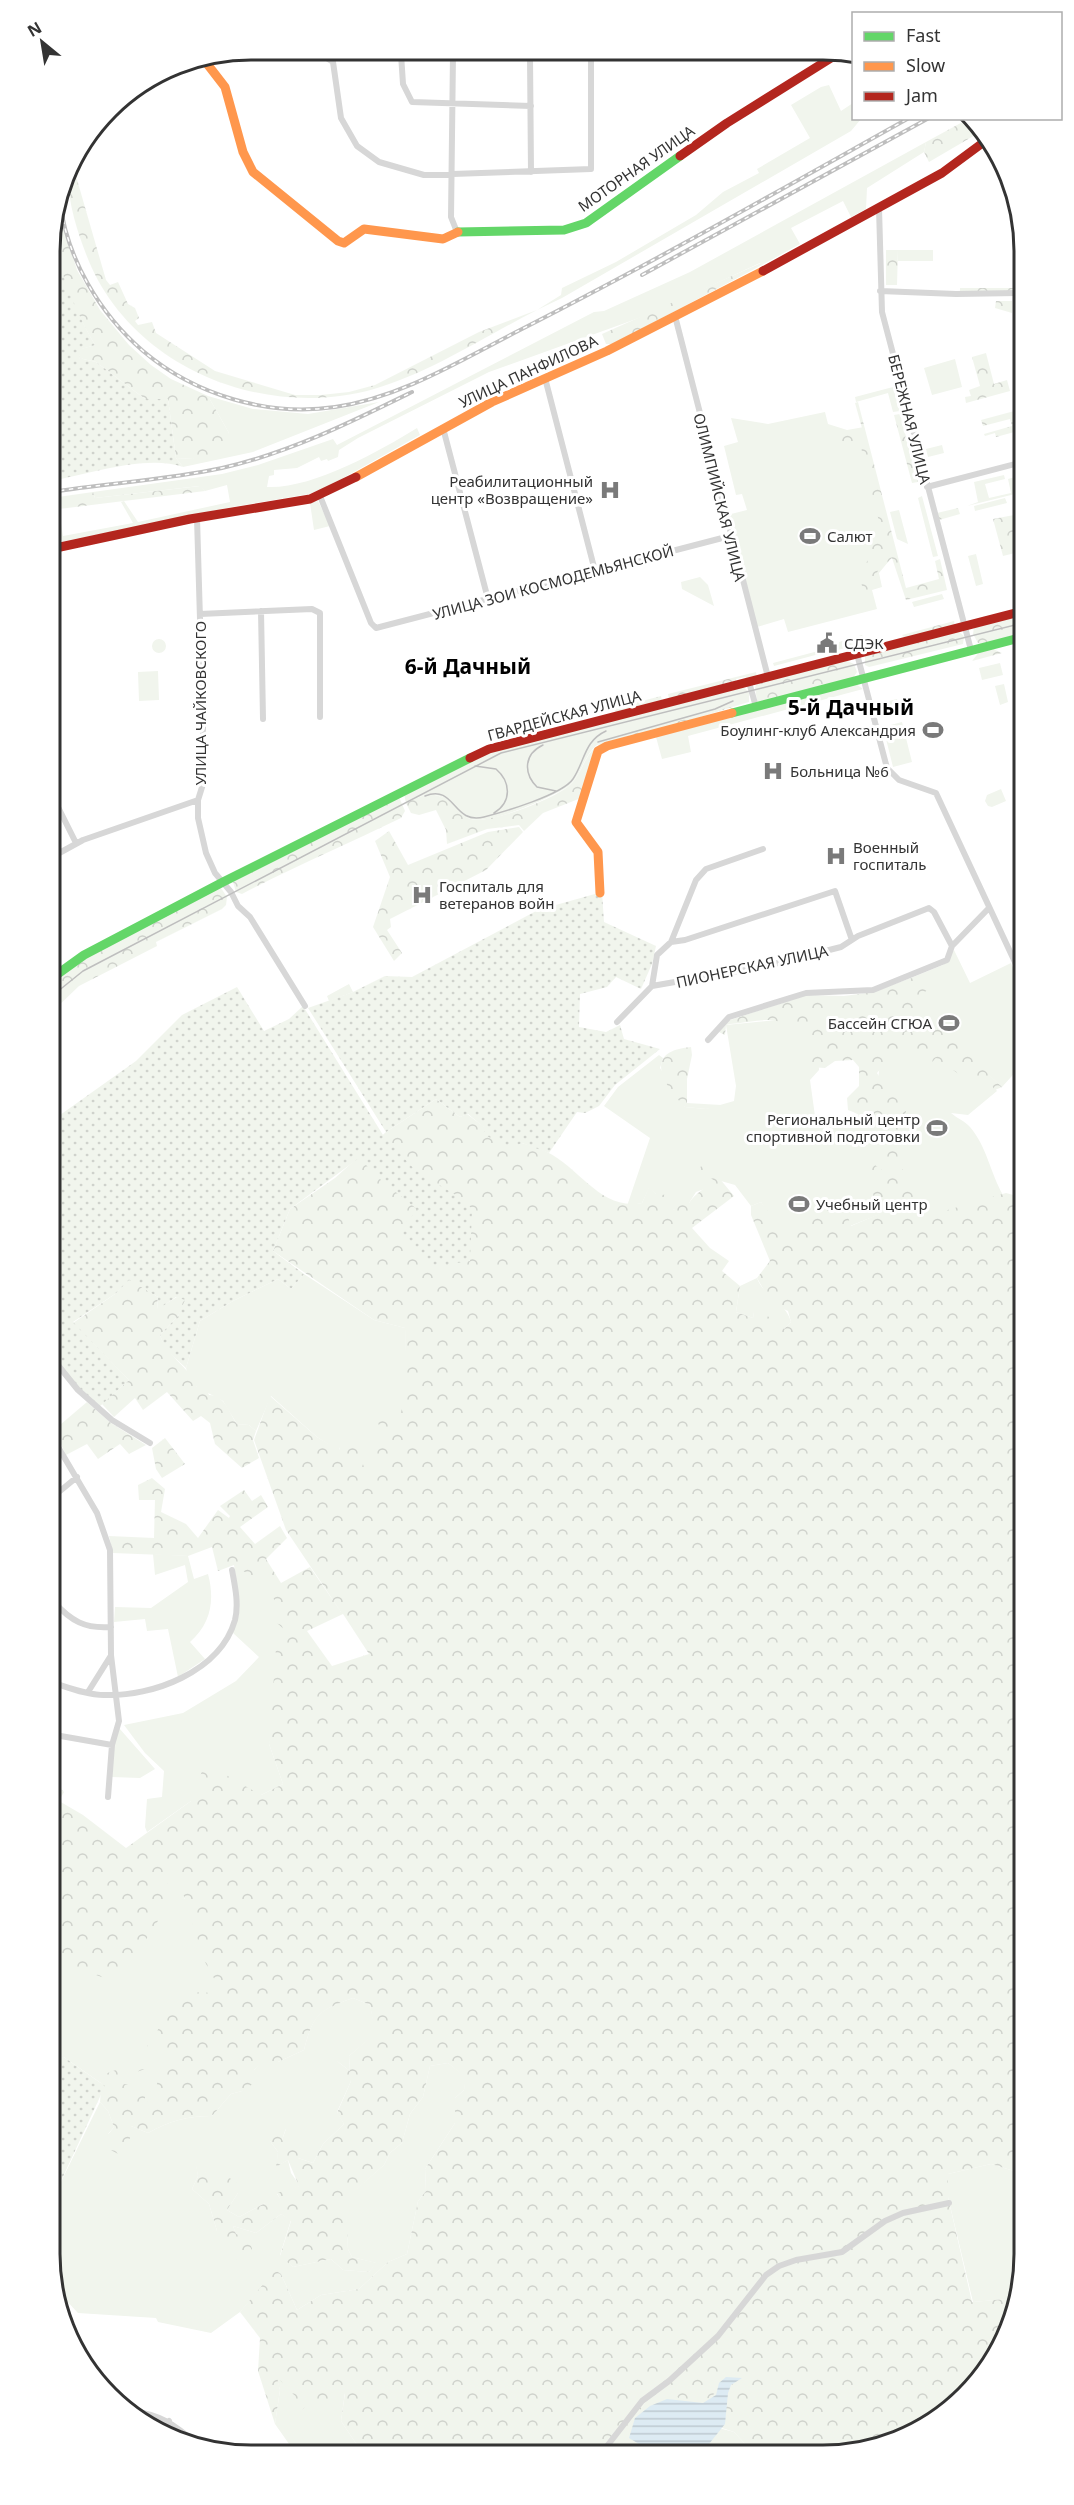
<svg xmlns="http://www.w3.org/2000/svg" width="1074" height="2505" viewBox="0 0 1074 2505" font-family="'Noto Sans',sans-serif">
<style>
.green{fill:#f1f5ed}
.forest{fill:url(#forest-crowns);fill-rule:evenodd}
.garden{fill:url(#garden-dots)}
.water{fill:url(#water-rules)}
.lines{fill:none;stroke-linecap:round;stroke-linejoin:round}
.street{stroke:#d7d7d7;stroke-width:6}
.fast{stroke:#63d668;stroke-width:9}
.slow{stroke:#ff974d;stroke-width:9}
.jam{stroke:#b3261e;stroke-width:9}
.tram{stroke:#bebebe;stroke-width:1.5}
.rail-casing{stroke:#bebebe;stroke-width:4}
.rail{stroke:#fff;stroke-width:1.5;stroke-dasharray:4.5;stroke-linecap:butt}
.labels{text-anchor:middle;dominant-baseline:central;stroke-width:6;stroke-linejoin:round;paint-order:stroke}
.street-label{font-size:15px;fill:#333;stroke:#fff}
.poi-label{font-size:15px;fill:#333;stroke:#fff;text-anchor:start}
.district-label{font-size:21px;font-weight:bold;fill:#000;stroke:#fff}
.rim{fill:none;stroke:#333;stroke-width:3}
</style>
<defs>
<pattern id="forest-crowns" width="20" height="18" patternUnits="userSpaceOnUse" patternTransform="scale(1.5)"><rect width="20" height="18" fill="#f1f5ed"/><path d="M2 6a3 3 0 1 1 6 0M12 15a3 3 0 1 1 6 0" fill="none" stroke="#cfd2cc"/></pattern>
<pattern id="garden-dots" width="8" height="8" patternUnits="userSpaceOnUse" patternTransform="scale(1.5)"><rect width="8" height="8" fill="#f1f5ed"/><path d="M2 2h.1M6 6h.1" fill="none" stroke="#cfd2cc" stroke-width="1.8" stroke-linecap="round"/></pattern>
<pattern id="water-rules" width="6" height="5" patternUnits="userSpaceOnUse" patternTransform="scale(1.5)"><rect width="6" height="5" fill="#ddebf3"/><path d="M0 2.5h6" fill="none" stroke="#becad1"/></pattern>
</defs>
<rect width="100%" height="100%" fill="#fff"/>
<!-- green -->
<path class="green" d="M829,85L841,111L853,103L854,118L861,119L851,131L562,298L537,310L561,295L562,288L616,262L696,215L723,192L759,173L757,169L810,138L791,105L821,87Z
M926,142L924,152L867,188L866,209L851,217L843,201L791,228L800,244L762,265L760,263L650,314L489,372L358,438L339,450L338,457L328,461L327,459L321,461L319,457L297,468L274,470V475L269,476L267,487C312,489 378,452 417,428L420,435L327,487L309,494L232,507L51,544V510H59L63,536L133,523L121,502L124,501L138,522L230,502L227,485L205,491L199,486L95,498L93,492L222,474L258,465L333,439L337,445L594,312L604,311L690,272Z
M898,250H933V261H898Z
M955,359L962,387L932,395L924,368Z
M893,387L900,411L893,412L888,393L856,402L855,397Z
M208,396L253,409L308,414L379,402L253,452L183,467L176,458L193,459L229,433Z
M825,412L828,424L847,430L864,427L893,556L879,573L882,587L872,590L877,609L788,632L784,619L757,627L727,515L747,510L742,494L736,495L724,446L738,442L731,418L768,424Z
M942,445L944,453L928,457L926,449Z
M1004,475L1005,479L985,484L989,498L1011,493L1008,479L1015,477L1019,493L967,506L978,502L974,482Z
M922,496L938,556L933,557L918,498Z
M1005,498L1007,503L975,511L974,506Z
M318,501L330,526L314,530L310,503Z
M899,510L908,544L897,539L890,512Z
M976,554L983,584L976,586L968,556Z
M700,577L708,585L714,606L682,589L681,582Z
M942,594L944,599L914,607L912,602Z
M862,635L864,639L869,638L870,641L834,651L833,648L838,646L839,642Z
M152 646a7 7 0 1 1 14 0a7 7 0 1 1-14 0Z
M822,650L823,653L774,666L773,663Z
M1000,663L1003,675L982,680L979,668Z
M158,671L159,700L139,701L138,672Z
M856,684L863,689L688,736L691,752L662,759L656,737Z
M1004,684L1008,702L1000,705L995,686Z
M743,687L749,692V702L597,745C582,757 581,780 564,789C545,800 492,824 471,819C444,812 449,779 406,803L404,794L488,753Z
M897,699L901,714L881,718L877,704Z
M902,722L912,762L893,767L883,727Z
M1001,789L1006,801L992,807L988,806L985,801L987,795Z
M954,950L970,983L1011,963L1020,985L1017,1039L1020,1050V1067L1002,1087L989,1075L988,1079L997,1091L968,1115L951,1113C958,1119 965,1121 970,1127C987,1147 990,1172 1003,1195L934,1218L917,1189L893,1171L905,1106L876,1091L880,1065L881,990L943,965Z
M349,984L353,992L329,1001L327,996Z
M786,1019L817,1038L819,1070L810,1080L815,1116L833,1119L875,1113L892,1176L880,1214L850,1226L841,1199L870,1388L761,1202L751,1206L735,1185L714,1179L707,1188L696,1192L689,1203L674,1210L649,1188L642,1203L627,1206L650,1138L604,1106L618,1087L659,1055L663,1058L660,1068L685,1107L706,1109L734,1101L736,1086L726,1025Z
M304,1274L374,1320L405,1328L406,1354L477,1562L345,1463L340,1447L339,1451L317,1437L271,1396L256,1431L249,1425L237,1424L223,1401L197,1387L188,1376L186,1368L200,1321L233,1301L278,1279L291,1289Z
M757,1278C764,1297 786,1302 791,1322L784,1329L754,1312L753,1318L736,1312L740,1286Z
M153,1554L188,1556L194,1579L208,1574C215,1600 211,1624 190,1642L205,1659L178,1677L168,1629L147,1631L145,1619L114,1622L115,1607L151,1608L188,1582L185,1565L155,1575Z
M257,1554L299,1632L269,1744L283,1784L261,1795L191,1801L147,1832L145,1827L147,1799L162,1797L164,1771L145,1753L124,1725L183,1713L236,1681L259,1657L233,1633C240,1610 238,1588 234,1565Z
M119,1728L155,1769L140,1778L111,1777L114,1746Z
M163,1842L194,1894L184,1898L230,1955L261,2027L141,2111L55,2051V1894L126,1848Z
M353,1998L370,2005L376,2033L349,2056L350,2071L337,2061L351,2081L337,2112L344,2124L323,2144L313,2163L298,2158L282,2140L286,2129L270,2141L278,2152L277,2166L288,2160L291,2173L300,2186L277,2194L283,2203H265L239,2217L227,2210L238,2193L206,2173L195,2157L198,2176L192,2189L209,2204L217,2231L236,2234L233,2226L256,2233L281,2214L291,2220L280,2255L293,2267L331,2259L343,2270L369,2272L376,2263L352,2257L348,2249L345,2199L384,2165L390,2153L402,2143L410,2114L423,2097L430,2066L448,2063L466,2077L464,2090L455,2098V2123L425,2169L426,2191L418,2201L407,2254L388,2262L359,2289L321,2295L297,2310L281,2274L276,2271L240,2312L211,2333L158,2322L156,2318L78,2313L62,2296H56V2192L100,2102L108,2111L114,2127L108,2134L131,2126L148,2133C170,2121 187,2116 212,2116L231,2094L242,2091L254,2070L262,2062H278L304,2050C313,2014 319,2010 353,1998Z
M991,2164L1024,2174V2267L1017,2298L973,2302L948,2197V2174Z
M276,2375L345,2392L341,2421L361,2451H294L275,2424L280,2390Z
M726,2377H746L719,2428L734,2432L745,2444L740,2449L635,2450L619,2440L645,2403L665,2386Z"/>
<!-- forest -->
<path class="forest" d="M968,119H972L982,131L929,162L924,152L926,142Z
M79,150L81,169L76,176L106,280L110,285L118,282L128,304L135,308L139,318L135,321L138,325L152,322L156,333L215,371L295,395H321L349,392L375,385L479,332L537,310C484,337 430,373 374,389C262,421 128,366 86,254C76,228 65,193 69,165C70,160 76,155 79,150Z
M58,209L77,270L100,310L129,345L151,365L171,379L208,396L229,433L222,452L193,459L176,458L168,399H145L96,362L79,358L81,349L95,345C77,314 56,272 51,236C50,228 55,217 58,209Z
M886,250H898L897,285H886Z
M761,263L762,265L613,344H606L602,334Z
M960,288H1018V292L960,291Z
M996,301H1012V313L995,308Z
M986,353L994,384L1007,380L1010,391L966,403L965,397L971,396L969,390L980,386L972,357Z
M900,372H902L930,479L926,480Z
M858,402L906,588L939,579L935,561L940,559L947,590L906,600L892,558L877,572L881,586L864,591L858,575L868,560L873,539L882,534L859,439L849,443L839,441V430L848,432L862,428L855,403Z
M1018,410V431L996,437L995,433L985,436L984,434L1012,426L1010,419L983,426L981,420Z
M900,414L918,482L912,483L894,415Z
M200,486L205,491L51,510V498L93,492L95,498Z
M958,508L960,514L939,520L937,513Z
M1019,514V552L1003,556L993,519Z
M1019,615V636L983,645L978,643L973,634L974,627Z
M954,621L955,625L905,638L902,635Z
M958,631L964,636L963,644L869,667L865,665V656Z
M991,648L1002,653L972,661L980,651Z
M845,660L854,664L857,672L853,678L760,703L757,701L755,687L757,684Z
M756,672L757,677L748,679L745,677L736,679V682L669,699L668,694Z
M661,696L662,701L617,713L612,709Z
M749,702L599,748L581,798L543,813L524,831L519,825L487,829L447,844L446,830L436,810L419,815L411,813L406,803C452,777 449,821 479,820C500,819 558,798 572,783C586,766 584,752 605,741Z
M399,797L405,811L401,818C348,844 295,866 242,894L236,892L233,882Z
M519,827L523,832L486,870L390,919L391,927L387,930L402,953L394,961L373,927L390,877L375,841L389,831L408,865L488,832Z
M218,888H221L227,897L226,905L222,909L156,942L157,946L79,986L52,1012V982L85,959Z
M923,974L930,988L917,998L916,1013L910,1021L911,1028L937,1025L1002,1087L995,1090L988,1080L980,1089L936,1058L927,1067L905,1051L893,1069L885,1064L877,1073C887,1089 889,1097 907,1104C906,1124 890,1150 902,1169C907,1176 915,1177 918,1186L925,1185L934,1214L1006,1193L1021,1197L1024,2174L991,2164L948,2174V2197L972,2302L1017,2298L1009,2331L975,2387L935,2422L875,2449H740L745,2444L734,2432L719,2427L731,2385L744,2377H726L711,2398L681,2400L665,2387L645,2403L620,2440L635,2450L361,2451L341,2421L345,2393L329,2411L323,2407L322,2400L305,2407L297,2415L295,2396L277,2377L280,2390L275,2424L258,2371L260,2338L240,2312L275,2270L281,2274L297,2310L321,2295L359,2289L388,2262L407,2254L418,2201L426,2191L425,2169L455,2123V2098L464,2090L465,2077L448,2063L430,2066L423,2097L410,2114L402,2143L390,2153L384,2165L346,2199L348,2249L352,2257L377,2263L369,2272L343,2270L331,2259L293,2267L280,2256L291,2221L281,2214L256,2233L233,2226L236,2234L249,2238L252,2249L237,2260L217,2231L209,2204L192,2189L198,2176L194,2156L204,2159L206,2173L218,2171L236,2182L238,2193L227,2210L239,2217L265,2203H282L277,2193L299,2186L288,2160L276,2167L278,2152L270,2141V2131L286,2128L282,2140L304,2144L305,2153L298,2158L313,2163L323,2144L344,2124L337,2113L351,2081L341,2077L333,2065L337,2061L350,2071L349,2056L375,2033L370,2005L353,1998C320,2010 313,2014 304,2050L278,2062L262,2063L254,2070L259,2080L242,2091L231,2094L212,2116C187,2116 170,2121 148,2133L131,2126L129,2149L120,2155L107,2148L103,2141L114,2127L108,2111L100,2102L102,2075L138,2062L145,2069L111,2081V2085L127,2084L132,2089L145,2088V2104L155,2096L158,2078L172,2057L147,2046L183,1992L222,1993L205,1962L171,1856L163,1913L118,1983L55,1960V1783L64,1792L59,1801L83,1815L126,1848L191,1801L205,1763L261,1795L283,1784L269,1744L276,1648L287,1632L277,1623V1608L267,1580L251,1576L234,1565L218,1571L212,1547L188,1556L113,1553L109,1536L154,1538L155,1500H139L138,1485L152,1478L165,1489L161,1512L186,1524L198,1538L218,1510L229,1518L230,1516L220,1506L244,1490L252,1501L261,1495L268,1507L240,1527L255,1544L280,1526L287,1538L266,1559L281,1583L310,1567L341,1612L286,1530L254,1440L270,1396L317,1437L339,1450L351,1426L368,1480L379,1474L376,1440L383,1437L375,1414L383,1417L390,1413L399,1424L406,1385L405,1328L374,1320L273,1251L290,1209L335,1178L386,1132L436,1099L460,1117L467,1114L487,1129L484,1133C505,1139 527,1143 547,1152C580,1168 601,1211 642,1203L649,1187L656,1194L666,1195L674,1210L682,1202L689,1203C696,1192 706,1189 713,1179L698,1174L701,1166L710,1167L734,1196L692,1228L710,1248L729,1261L722,1271L740,1286L736,1312L753,1318L754,1311L777,1320L784,1329L791,1322L788,1311L772,1304L757,1278L770,1261L751,1215V1206L761,1202L777,1224L792,1229L831,1193L840,1194L851,1226L879,1214L869,1180L873,1174L870,1169L875,1165L883,1171L887,1169C881,1143 877,1120 848,1110L847,1098L859,1086V1067L853,1060L835,1061L825,1068L808,1067L810,1040C777,1013 769,1020 730,1024L726,1025L725,1035L719,1032L730,1020L807,995L844,996L874,992ZM343,1614L369,1654L332,1666L307,1631Z
M691,1047L692,1055L687,1079V1103L721,1105L720,1107L706,1109L685,1107C663,1085 642,1051 691,1047Z
M129,1279L158,1297L157,1309L177,1297L186,1300L178,1316L160,1335C167,1357 189,1366 197,1387H206L209,1395C226,1396 229,1413 237,1424L249,1425L256,1431L253,1440L259,1458L242,1468L215,1444L210,1423L201,1416L193,1421L167,1392L143,1410L135,1398L114,1417L102,1404L129,1380L73,1323L115,1294Z
M87,1402L111,1423L146,1445L129,1454L120,1444L98,1459L87,1444L66,1455L54,1430Z
M165,1438L185,1464L162,1478L156,1469L152,1448Z"/>
<!-- garden -->
<path class="garden" d="M51,234C61,273 75,311 95,345L82,349L79,358L96,362L145,399H168L176,458L183,467C147,454 88,474 51,481Z
M602,892L604,922L656,946L652,964L641,989L616,977L607,987L580,994L579,1027L606,1032L620,1025L624,1039L660,1049L615,1085L599,1106L585,1113L577,1112L549,1153L522,1143L510,1148L483,1134L486,1129L468,1114L460,1117L436,1099L386,1132L308,1008L353,992L385,976L412,977L538,910Z
M237,987L264,1031L289,1019L303,1006L383,1135L415,1170L467,1202L472,1210L470,1261L430,1267L409,1239L397,1232L418,1210L382,1181L359,1158L290,1209L273,1251L304,1274L291,1289L278,1279L233,1301L200,1321L186,1368L165,1349L160,1335L178,1316L185,1300L176,1297L157,1310L158,1297L129,1280L115,1294L73,1322L129,1380L99,1407L86,1396L53,1357V1120L136,1061L182,1015Z
M55,2051L105,2086L56,2192Z"/>
<!-- water -->
<path class="water" d="M726,2377L742,2378L731,2385L728,2393L725,2424L709,2444L698,2450H649L629,2438L635,2418L650,2406L667,2399L703,2403L716,2395L719,2383Z"/>
<g class="lines">
<!-- street -->
<path class="street" d="M314,50L333,62L341,118L357,146L379,162L424,175L591,169V52
M378,54L591,57
M401,54L403,84L412,102L531,106
M453,54L451,217L457,232
M530,56L531,172
M879,208L882,312L971,650
M880,291L956,294L1018,293
M675,316L768,677
M545,378L595,571
M443,428L488,599
M927,487L1019,463
M320,496L371,623L376,628L730,536
M197,518L203,721V784L198,800V818L206,853L215,873L231,892L238,906L250,917L305,1006
M261,611L263,719
M200,614L312,609L320,613V717
M857,654L887,768L899,780L936,793L1020,973
M749,682L756,707
M52,795L76,843
M52,857L83,840L198,800
M671,942L685,940L835,891L852,940
M652,986L657,955L671,942L696,880L706,869L763,849
M617,1022L652,986L766,966L841,947L858,936L929,908L934,912L952,946
M708,1040L729,1017L806,993L873,990L947,960L952,946L989,908
M53,1359L78,1390L112,1420L150,1443
M54,1440L97,1513L110,1550L111,1655L119,1721L112,1745L108,1797
M54,1496L77,1477
M54,1602C71,1621 85,1629 111,1627
M54,1683C70,1688 87,1695 104,1695C152,1697 220,1672 235,1620C239,1604 235,1586 232,1570
M88,1692L110,1657
M55,1735L112,1745
M128,2410C161,2415 173,2423 198,2445
M162,2427L169,2421
M604,2450L642,2401L669,2381L718,2336L766,2275L779,2266L796,2260L842,2252L885,2221L903,2213L949,2203"/>
<!-- fast -->
<path class="fast" d="M458,232L564,230L586,223L680,156
M732,713L1019,638
M52,978L84,955L223,882L470,758"/>
<!-- slow -->
<path class="slow" d="M208,65L225,87L243,152L253,172L338,241L344,243L364,229L443,239L458,232
M356,477L492,402L607,351L763,271
M600,893L598,852L576,822L598,751L607,746L732,713"/>
<!-- jam -->
<path class="jam" d="M680,156L727,123L839,53
M763,271L942,173L988,139
M51,549L190,519L310,499L356,477
M470,758L489,749L1019,612"/>
<!-- tram -->
<path class="tram" d="M598,742L715,709L733,701
M543,745C524,754 523,773 537,787L556,791
M475,766L496,769C511,782 512,802 494,813
M425,796C456,784 452,825 484,817C503,812 562,795 573,779C585,761 584,741 606,731
M52,996L83,971L501,753L1019,624"/>
<!-- rail casing -->
<g class="rail-casing">
<path id="rail" d="M60,202C67,259 100,314 143,351C195,395 268,417 335,407C402,397 461,360 520,330C652,263 780,190 909,118
M642,275L929,118
M51,492C108,483 166,480 222,468C289,453 351,422 412,392"/>
</g>
<!-- rail -->
<use href="#rail" class="rail"/>
</g>
<!-- icons -->
<defs>
<g id="hospital-bare" transform="scale(1.62)"><path d="M-5-5h3v3.5h4V-5h3V5h-3V1.5h-4V5h-3Z" fill="#7a7a7a" stroke="#fff" stroke-width="2.5" paint-order="stroke"/></g>
<g id="stadium-bare" transform="scale(1.62)"><path d="M0-5a6.5 5 0 1 0 0 10a6.5 5 0 1 0 0-10ZM-3.5-1.8h7v3.6h-7Z" fill="#7a7a7a" stroke="#fff" stroke-width="2.5" paint-order="stroke"/></g>
<g id="civic-bare" transform="scale(1.62)"><path d="M-.6-6.5H3V-4.5H.6V-3L4-1V1h2V6H-6V1h2V-1L-.6-3ZM-1.2 2.5V6h2.4V2.5Z" fill="#7a7a7a" stroke="#fff" stroke-width="2.5" paint-order="stroke"/></g>
</defs>
<g fill-rule="evenodd">
<use href="#hospital-bare" x="610" y="490"/>
<use href="#stadium-bare" x="810" y="536"/>
<use href="#civic-bare" x="827" y="643"/>
<use href="#stadium-bare" x="933" y="730"/>
<use href="#hospital-bare" x="773" y="771"/>
<use href="#hospital-bare" x="836" y="856"/>
<use href="#hospital-bare" x="422" y="895"/>
<use href="#stadium-bare" x="949" y="1023"/>
<use href="#stadium-bare" x="937" y="1128"/>
<use href="#stadium-bare" x="799" y="1204"/>
</g>
<g class="labels">
<!-- street labels -->
<g class="street-label">
<text transform="translate(636 168) rotate(-35)">МОТОРНАЯ УЛИЦА</text>
<text transform="translate(528 371) rotate(-25)">УЛИЦА ПАНФИЛОВА</text>
<text transform="translate(910 419) rotate(76)">БЕРЕЖНАЯ УЛИЦА</text>
<text transform="translate(720 497) rotate(76)">ОЛИМПИЙСКАЯ УЛИЦА</text>
<text transform="translate(553 582) rotate(-15)">УЛИЦА ЗОИ КОСМОДЕМЬЯНСКОЙ</text>
<text transform="translate(200 703) rotate(-90)">УЛИЦА ЧАЙКОВСКОГО</text>
<text transform="translate(564 715) rotate(-15)">ГВАРДЕЙСКАЯ УЛИЦА</text>
<text transform="translate(752 966) rotate(-12)">ПИОНЕРСКАЯ УЛИЦА</text>
</g>
<!-- poi labels -->
<g class="poi-label">
<text x="593" y="481" text-anchor="end">Реабилитационный<tspan x="593" dy="17">центр «Возвращение»</tspan></text>
<text x="827" y="536">Салют</text>
<text x="844" y="643">СДЭК</text>
<text x="916" y="730" text-anchor="end">Боулинг-клуб Александрия</text>
<text x="790" y="771">Больница №6</text>
<text x="853" y="847">Военный<tspan x="853" dy="17">госпиталь</tspan></text>
<text x="439" y="886">Госпиталь для<tspan x="439" dy="17">ветеранов войн</tspan></text>
<text x="932" y="1023" text-anchor="end">Бассейн СГЮА</text>
<text x="920" y="1119" text-anchor="end">Региональный центр<tspan x="920" dy="17">спортивной подготовки</tspan></text>
<text x="816" y="1204">Учебный центр</text>
</g>
<!-- district labels -->
<g class="district-label">
<text x="468" y="666">6-й Дачный</text>
<text x="851" y="707">5-й Дачный</text>
</g>
</g>
<!-- crop -->
<path d="M0 0H1074V2505H0ZM251 60H823A191 191 0 0 1 1014 251V2254A191 191 0 0 1 823 2445H251A191 191 0 0 1 60 2254V251A191 191 0 0 1 251 60Z" fill="#fff" fill-rule="evenodd"/>
<path class="rim" d="M251 60H823A191 191 0 0 1 1014 251V2254A191 191 0 0 1 823 2445H251A191 191 0 0 1 60 2254V251A191 191 0 0 1 251 60Z"/>
<!-- legend -->
<rect x="852" y="12" width="210" height="108" fill="#ffffff" stroke="#adadad" stroke-width="1.5"/>
<rect x="864" y="32" width="30" height="9" fill="#63d668" stroke="#adadad" stroke-width="1.5"/>
<text x="906" y="42" font-size="18" fill="#333333">Fast</text>
<rect x="864" y="62" width="30" height="9" fill="#ff974d" stroke="#adadad" stroke-width="1.5"/>
<text x="906" y="72" font-size="18" fill="#333333">Slow</text>
<rect x="864" y="92" width="30" height="9" fill="#b3261e" stroke="#adadad" stroke-width="1.5"/>
<text x="906" y="102" font-size="18" fill="#333333">Jam</text>
<!-- north arrow -->
<g transform="translate(42 42) rotate(330)" stroke="#ffffff" stroke-width="4.5" paint-order="stroke">
<path d="M0-4.5L10 22L0 15L-10 22Z" fill="#333333"/>
<text y="-9" font-size="16" font-weight="bold" text-anchor="middle" fill="#333333">N</text>
</g>
</svg>
